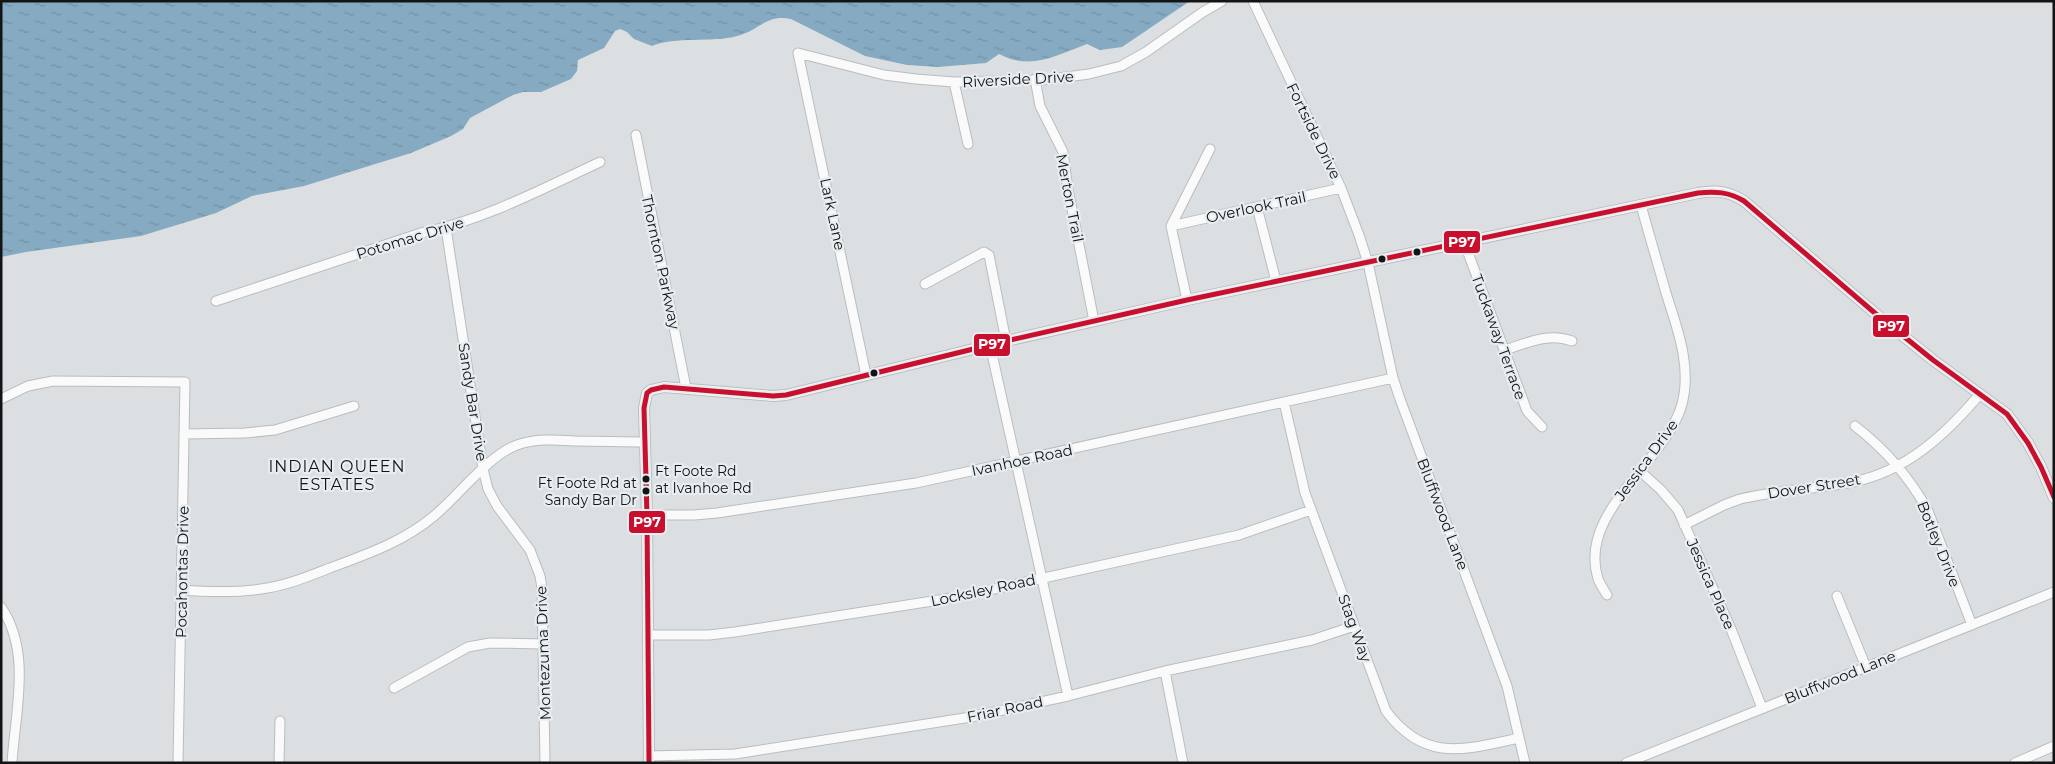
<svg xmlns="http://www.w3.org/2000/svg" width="2055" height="764" viewBox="0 0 2055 764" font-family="Montserrat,sans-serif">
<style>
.water{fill:url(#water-ripples)}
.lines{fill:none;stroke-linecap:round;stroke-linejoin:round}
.minor-casing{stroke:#babdbe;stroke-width:11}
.tertiary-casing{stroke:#babdbe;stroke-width:12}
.minor{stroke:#fafafa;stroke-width:9}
.tertiary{stroke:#fafafa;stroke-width:10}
.bus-1-casing{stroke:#e7edf0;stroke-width:9}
.bus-1{stroke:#c8102e;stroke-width:5}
.bus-dot{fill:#121415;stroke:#e7edf0;stroke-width:2}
.labels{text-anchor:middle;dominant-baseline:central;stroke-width:4.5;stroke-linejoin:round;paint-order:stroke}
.bus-label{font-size:14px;fill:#121415;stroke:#e7edf0;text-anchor:start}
.street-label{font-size:15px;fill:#121415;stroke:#e7edf0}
.neighbourhood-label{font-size:16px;letter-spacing:1px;fill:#121415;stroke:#e7edf0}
.line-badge{stroke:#e7edf0;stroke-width:2}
.badge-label{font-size:14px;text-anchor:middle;font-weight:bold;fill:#fff}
</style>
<defs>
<pattern id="water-ripples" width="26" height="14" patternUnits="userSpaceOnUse" patternTransform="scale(1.25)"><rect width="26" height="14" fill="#85aac1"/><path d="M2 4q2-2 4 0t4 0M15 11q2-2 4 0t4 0" fill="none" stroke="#7291a5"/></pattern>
</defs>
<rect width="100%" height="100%" fill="#dcdfe1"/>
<!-- water -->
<path class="water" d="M1,1H1190L1122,47L1100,50L1087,44C1057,55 1031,71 999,54L986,63L938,67L907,65L865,56L791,19C766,14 760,30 737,36C712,43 675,36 652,46L634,39L627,32L620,29L615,31L604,48L578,60L577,71L571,79L541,92H523L513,95L470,118L463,129L451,136L411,153L304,186L252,196L216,213L141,236L26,252L1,257Z"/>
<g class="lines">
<!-- minor casing -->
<g class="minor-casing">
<path id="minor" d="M1253,1L1341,188L1359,235L1368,263L1393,378L1400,399L1507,686L1525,763
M1035,79L1040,106L1063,152L1068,189L1094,321
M954,82L968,144
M636,135L686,388
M1257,207L1276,281
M1171,226L1341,188
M1171,226L1210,149
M1171,226L1187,300
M446,228L483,469L488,489L497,506L530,550L540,576L542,588L545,763
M1464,242L1527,411L1542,427
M925,284L984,252L989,255L1006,341
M216,301L421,233C484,220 542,189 600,162
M990,345L1068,696
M1505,350C1527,343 1549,332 1572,341
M866,375L798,53L884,75L916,79L954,82L1043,80L1089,74L1121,66L1146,52L1203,12L1222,1
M1,399L28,386L53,381L185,382L178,763
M1284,402L1305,493L1386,711C1425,763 1464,750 1519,738
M1855,426C1886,450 1909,476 1928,511L1972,625
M184,434L245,433L275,430L354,406
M1641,472L1661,490L1678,510L1731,629L1762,708
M647,515H694L717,513L916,483L1393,378
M1684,525L1724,505L1740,499C1777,490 1816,489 1853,482C1907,471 1946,434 1980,394
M181,590C208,592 235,593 261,589C285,586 307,577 330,568C367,554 403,542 434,516C458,496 489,455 517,445C537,438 557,440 577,441C600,441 623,442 645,442
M1607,595C1604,590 1600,584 1598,579C1577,511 1666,463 1682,404C1692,366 1677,328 1666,293C1658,264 1649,235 1641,205
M1837,596L1866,667
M1,607C32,652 15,712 12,763
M648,635H709L735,632L958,597L1239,535L1311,510
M1165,671L1183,763
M394,688L468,647L490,643L544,644
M649,756L735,754L971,717L1068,696L1165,671L1312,640L1354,626
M279,763L280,721
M1626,763L2054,592
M2015,763L2054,746"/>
</g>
<!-- tertiary casing -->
<g class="tertiary-casing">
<path id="tertiary" d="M649,763L647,515L644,408L647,393L651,390L664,387L773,396L786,395L1006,341L1187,300L1698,193C1716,190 1728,191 1744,201L1876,314L1933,360L2007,414L2028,443L2041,467L2054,498"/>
</g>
<!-- minor -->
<use href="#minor" class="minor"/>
<!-- tertiary -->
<use href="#tertiary" class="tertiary"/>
<!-- bus-1 casing -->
<g class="bus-1-casing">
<path id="bus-1" d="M649,763L647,515L644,408L647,393L651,390L664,387L773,396L786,395L1006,341L1187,300L1698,193C1715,191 1729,192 1744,201L1876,314L1933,360L2007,414L2028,443L2041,467L2054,497"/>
</g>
<!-- bus-1 -->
<use href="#bus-1" class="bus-1"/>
</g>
<!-- markers -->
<g class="bus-dot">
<circle cx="1417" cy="252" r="4.5"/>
<circle cx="1382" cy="259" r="4.5"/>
<circle cx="874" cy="373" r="4.5"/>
<circle cx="646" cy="479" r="4.5"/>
<circle cx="646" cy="491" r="4.5"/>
</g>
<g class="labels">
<!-- bus labels -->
<g class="bus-label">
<text x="655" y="471">Ft Foote Rd<tspan x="655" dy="17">at Ivanhoe Rd</tspan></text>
<text x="637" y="483" text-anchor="end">Ft Foote Rd at<tspan x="637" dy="17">Sandy Bar Dr</tspan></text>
</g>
<!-- street labels -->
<g class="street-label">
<text transform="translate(1018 79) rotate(-3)">Riverside Drive</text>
<text transform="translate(1314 131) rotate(64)">Fortside Drive</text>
<text transform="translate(1070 198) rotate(79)">Merton Trail</text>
<text transform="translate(1256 207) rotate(-12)">Overlook Trail</text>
<text transform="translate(833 214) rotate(78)">Lark Lane</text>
<text transform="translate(410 238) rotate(-17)">Potomac Drive</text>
<text transform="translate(661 262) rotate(78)">Thornton Parkway</text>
<text transform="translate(1499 337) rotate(70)">Tuckaway Terrace</text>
<text transform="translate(473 402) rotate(81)">Sandy Bar Drive</text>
<text transform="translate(1022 460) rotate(-12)">Ivanhoe Road</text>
<text transform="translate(1646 460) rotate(-54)">Jessica Drive</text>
<text transform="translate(1814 486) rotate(-9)">Dover Street</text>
<text transform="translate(1443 514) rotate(69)">Bluffwood Lane</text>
<text transform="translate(1939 544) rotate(68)">Botley Drive</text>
<text transform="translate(182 572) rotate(-89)">Pocahontas Drive</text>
<text transform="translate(1711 584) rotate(66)">Jessica Place</text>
<text transform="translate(983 590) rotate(-12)">Locksley Road</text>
<text transform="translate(1355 628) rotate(70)">Stag Way</text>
<text transform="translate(543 653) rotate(-92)">Montezuma Drive</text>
<text transform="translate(1840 677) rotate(-22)">Bluffwood Lane</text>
<text transform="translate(1005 709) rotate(-12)">Friar Road</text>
</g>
<!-- neighbourhood labels -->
<g class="neighbourhood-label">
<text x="337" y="466">INDIAN QUEEN<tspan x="337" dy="18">ESTATES</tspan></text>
</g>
</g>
<g class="line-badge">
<rect x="1443" y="230" width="38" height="24" rx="5" fill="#c8102e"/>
<rect x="1872" y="314" width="38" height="24" rx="5" fill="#c8102e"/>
<rect x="973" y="333" width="38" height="24" rx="5" fill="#c8102e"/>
<rect x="628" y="510" width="38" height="24" rx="5" fill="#c8102e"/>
</g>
<g class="badge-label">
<text x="1462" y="247">P97</text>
<text x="1891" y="331">P97</text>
<text x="992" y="349">P97</text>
<text x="647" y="527">P97</text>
</g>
<!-- border -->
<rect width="2055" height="764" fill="none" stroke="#121415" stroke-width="5"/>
</svg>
